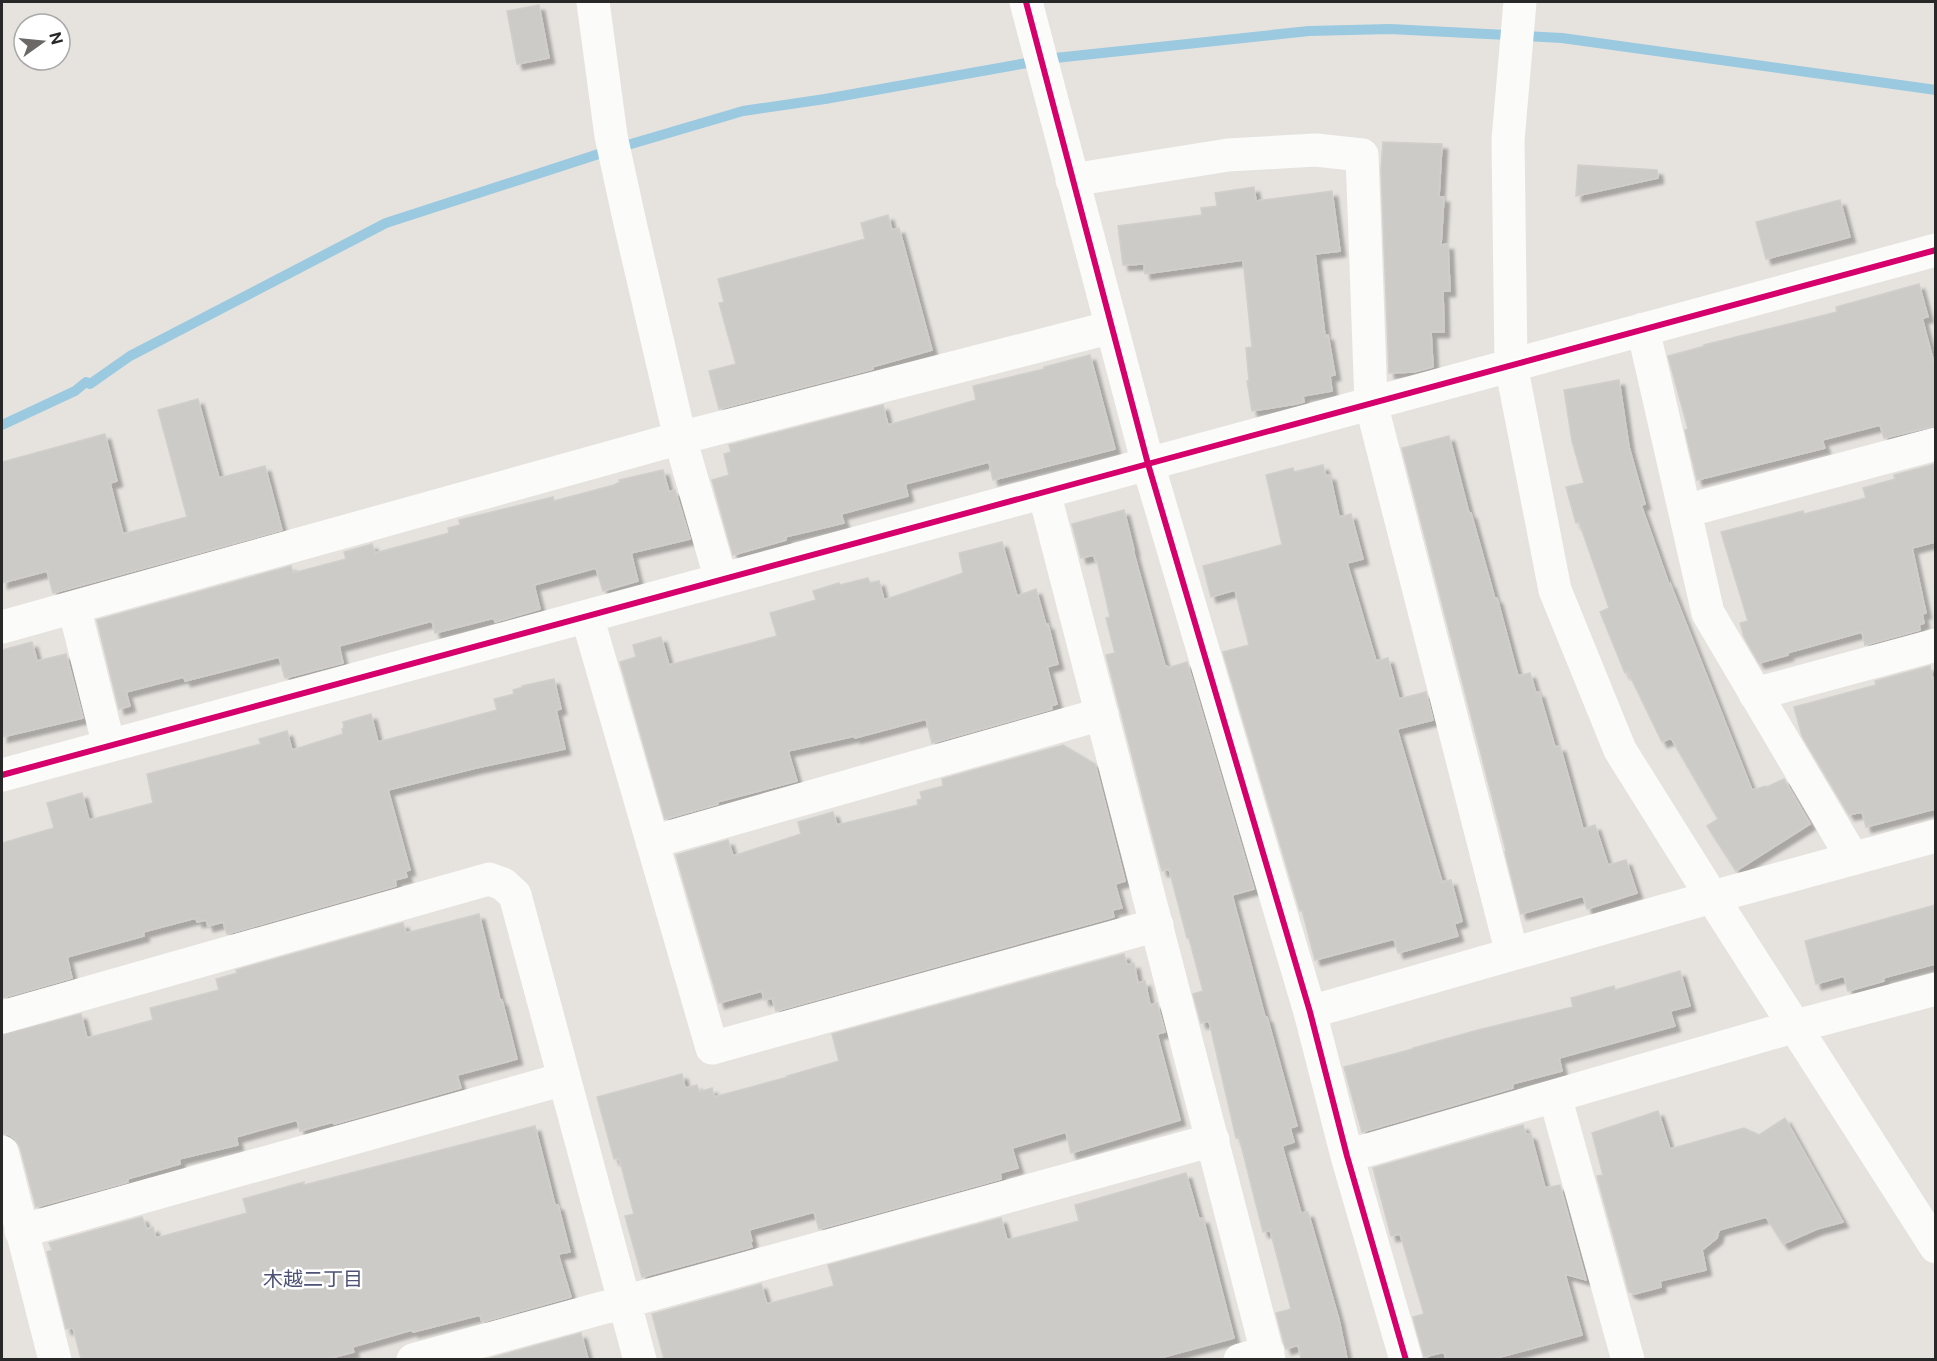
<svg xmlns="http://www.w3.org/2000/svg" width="1937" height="1361" viewBox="0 0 1937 1361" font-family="'Public Sans','Noto Sans JP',sans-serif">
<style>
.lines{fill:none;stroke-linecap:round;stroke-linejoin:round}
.stream{stroke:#9ac9e0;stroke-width:10}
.building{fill:#cdcbc8;stroke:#d1cfcb;stroke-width:1.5;filter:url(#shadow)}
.minor{stroke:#fbfbfa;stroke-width:33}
.cycleway-casing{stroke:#fff;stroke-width:10}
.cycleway{stroke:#d6006c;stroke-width:6}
.labels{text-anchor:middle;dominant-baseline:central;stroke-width:5;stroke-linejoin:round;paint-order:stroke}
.neighbourhood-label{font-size:20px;fill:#4e5274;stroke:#fff}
</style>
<defs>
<filter id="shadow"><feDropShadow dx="5.5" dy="5.5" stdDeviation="1.5" flood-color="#0004"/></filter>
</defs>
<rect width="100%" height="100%" fill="#e6e3df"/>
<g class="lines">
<!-- stream -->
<path class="stream" d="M2,425L75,391L86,382L90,384L130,356L386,223L614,149L743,111L825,99L1055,58L1309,31L1390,29L1562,38L1936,90"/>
</g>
<!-- building -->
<path class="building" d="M539,5L549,58L517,64L507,11Z
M1383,142L1442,144L1439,197H1444L1441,245L1448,244L1450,291H1443L1444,332H1431L1433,367L1414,372L1389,373L1381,170Z
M1578,165L1657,170L1658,178L1576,196Z
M1254,187L1256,201L1332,191L1340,251L1315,254L1325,336L1328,335L1335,375L1330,376L1332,391L1303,396L1304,402L1296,404L1252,411L1247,381H1249L1246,348L1252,347L1243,260L1145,274L1144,264L1123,265L1118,226L1202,215L1201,208L1217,206L1215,193Z
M1840,200L1850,237L1766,259L1756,222Z
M888,215L892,230L899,228L932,350L872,367L873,369L719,409L709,371L736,364L719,303L724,302L718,279L865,239L861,223Z
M1919,284L1928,317L1922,318L1935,367V426L1884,438L1880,425L1822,440L1825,448L1697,480L1685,430L1688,429L1668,356L1705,346L1704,345L1837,312L1836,307Z
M1090,355L1115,449L993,480L989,462L905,484L908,496L841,514L844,523L785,537L786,540L733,555L712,480L729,475L724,454L731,452L729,445L883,405L888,425L976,400L973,386L1044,369V367Z
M1619,380L1629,447L1645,504L1641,505L1669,584L1670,583L1752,790L1766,786L1767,787L1784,779L1810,824L1736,871L1707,826L1718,819L1671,738L1662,742L1628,672L1625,673L1600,612L1609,608L1579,522L1576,523L1566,487L1584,483L1572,441L1564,390Z
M198,399L219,478L265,466L282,530L53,593L47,571L2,583V462L105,434L117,481L110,483L123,534L187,517L158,410Z
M1449,436L1469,513H1471L1495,599L1497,598L1518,676L1530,673L1536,693L1539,692L1555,747L1560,746L1583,829L1595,825L1608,865L1626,860L1637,893L1587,909L1583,896L1521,914L1505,852L1506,851L1402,448Z
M1935,464V542L1912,548L1926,613L1922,614L1924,623L1919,625L1920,630L1865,645L1862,632L1787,653L1788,655L1759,663L1744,637L1740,623L1748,621L1721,532L1803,511L1804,514L1866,498L1863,488L1895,479L1894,475Z
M1323,465L1326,476L1330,475L1339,517L1351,514L1363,559L1347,563L1376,661L1388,658L1399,699L1426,692L1433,720L1397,729L1442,882L1451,880L1462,921L1454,924L1458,936L1398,953L1394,939L1315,960L1302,910L1300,911L1223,652L1249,645L1235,590L1211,597L1203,566L1281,545L1282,544L1266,475L1293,468L1294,472Z
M663,470L669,492L675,490L690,539L631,553L638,581L603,591L596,568L534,585L540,609L495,622L494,618L435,633L432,621L339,646L343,663L285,678L279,657L185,681L184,677L126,692L130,706L119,709L97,620L291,566L293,573L346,559L344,552L372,544L375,553L449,533L448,528L460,525L459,520L553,497L554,501L614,485L620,482L619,480Z
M1124,510L1134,550H1133L1165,666H1167L1168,668L1187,662L1254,889L1232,895L1265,1017H1267L1297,1126L1290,1128L1294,1142L1282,1146L1301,1213L1308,1212L1339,1320L1347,1359H1301L1298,1345L1286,1349L1284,1343L1276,1313L1291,1309L1270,1230L1263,1232L1239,1137L1236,1138L1209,1021L1201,1023L1193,994L1203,991L1189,938H1187L1169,869L1162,871L1106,655L1115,653L1106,618L1110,617L1097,560L1095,561L1094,555L1081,558L1072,524Z
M1002,542L1017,596L1036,589L1046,625L1048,624L1058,664L1047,667L1057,704L1051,706L1052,709L932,743L926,719L855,738V736L788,751L797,781L717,802L718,804L665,819L620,662L636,657L633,645L661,637L669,665L777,636L770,613L816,600L813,591L839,583L840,585L868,578L870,583L879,581L884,600L963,573L959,553Z
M32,642L37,661L66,654L83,718L2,737V650Z
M1930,666L1935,689V809L1866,827L1862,812L1849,815L1802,736L1794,707L1876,685L1875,681Z
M554,679L561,709L556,710L565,749L476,768L388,790L410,870L405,871L407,877L395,880L396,886L227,934L223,922L208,926L206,920L197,922L196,918L143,932L144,936L67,957L72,978L2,998V843L54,828L47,803L82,793L89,820L153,803L147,774L261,744L259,739L287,731L292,750L343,734L342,729L344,728L343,722L371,714L378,742L497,710L494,699L514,694L513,690L523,687L522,686Z
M1063,745L1095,764L1125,881L1115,884L1122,908L1112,910L1114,917L776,1011L772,998L764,1000L762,991L719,1003L676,855L728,840L733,856L801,834L798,822L833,812L837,825L918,805L917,800L922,799L920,792L943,786L942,779Z
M1935,905V964L1883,978L1884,981L1848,991L1844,976L1816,984L1805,941Z
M479,914L500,1000H502L517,1059L457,1075L461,1088L334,1124L333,1122L300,1131L297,1120L236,1137L238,1145L179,1159L180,1164L127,1179L128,1182L36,1207L20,1147L15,1139L8,1134H2V1035L81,1014L87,1038L153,1020L150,1008L219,990L216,979L237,973L236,970L403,923L406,933Z
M1124,954L1127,965L1134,963L1138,983L1145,981L1150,1005L1157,1003L1165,1032L1157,1034L1180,1120L1071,1153L1066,1132L1012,1148L1018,1168L1000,1173L1001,1179L819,1229L814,1212L749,1230L752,1241L750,1242L752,1247L642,1277L625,1216L634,1214L619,1158L614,1159L597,1097L682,1074L685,1088L697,1085L699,1092L712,1088L714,1097L788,1077L787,1076L839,1061L832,1034Z
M1680,971L1690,1006L1670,1011L1675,1026L1559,1058L1562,1071L1512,1084L1513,1088L1362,1132L1344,1067L1413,1049V1048L1478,1030L1573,1007L1571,998L1614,986L1615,990Z
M1658,1111L1670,1149L1744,1128L1759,1135L1785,1118L1843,1222L1817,1229L1783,1244L1766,1217L1719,1230L1717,1238L1702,1250L1706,1270L1660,1281L1661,1287L1635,1294L1629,1292L1597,1176L1603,1175L1592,1133Z
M1523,1125L1525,1133L1531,1135L1545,1188L1560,1185L1586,1280L1565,1274L1582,1335L1493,1359H1446L1444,1352L1424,1357L1413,1317L1424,1314L1400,1234L1391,1236L1373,1168Z
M535,1126L555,1205H558L570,1252L558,1254L571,1297L482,1322L480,1315L413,1332L412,1330L352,1347L354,1352L327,1359H81L73,1328L66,1329L47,1252L52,1250L49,1243L142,1217L147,1229L153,1227L156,1238L247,1213L243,1199L304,1182V1185Z
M1186,1173L1199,1219L1203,1218L1234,1338L1156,1359H664L652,1314L761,1284L767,1304L834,1286L828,1265L1001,1218L1007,1240L1079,1221L1075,1205Z
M581,1333L588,1359H492L491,1358Z"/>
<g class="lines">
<!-- minor -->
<path class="minor" d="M593,2L611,136L630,223L680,438L721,580
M1026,2L1148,464L1310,1012L1347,1156L1406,1360
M1520,2L1508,140L1511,365L1555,590L1620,750L1712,897L1936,1247
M1072,180L1228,155L1316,150L1362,155L1371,403L1512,954
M1643,329L1708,613L1853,859
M1044,492L1269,1360
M1685,511L1936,444
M74,607L109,746
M587,616L712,1048L1157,925
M2,627L680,438L1112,327
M1755,694L1936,645
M2,775L1936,250
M652,842L1102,714
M1310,1012L1712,897L1936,836
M2,1017L489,879L503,884L515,895L640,1360
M1555,1096L1628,1360
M2,1152L55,1360
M1347,1156L1796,1026L1936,989
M21,1231L564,1079
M413,1360L1213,1140
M1240,1360L1268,1352"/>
<!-- cycleway casing -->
<g class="cycleway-casing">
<path id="cycleway" d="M1026,2L1148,464L1310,1012L1347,1156L1406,1360
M2,775L1936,250"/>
</g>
<!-- cycleway -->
<use href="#cycleway" class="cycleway"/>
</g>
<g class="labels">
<!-- neighbourhood labels -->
<g class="neighbourhood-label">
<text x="313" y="1279">木越二丁目</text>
</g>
</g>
<!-- border -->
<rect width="1937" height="1361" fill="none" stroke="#282828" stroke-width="6"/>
<!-- north arrow -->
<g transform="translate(42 42) rotate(75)"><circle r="28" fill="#ffffff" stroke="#a9a9a9" stroke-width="1.5"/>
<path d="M0-4.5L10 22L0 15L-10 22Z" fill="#6a6968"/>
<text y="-9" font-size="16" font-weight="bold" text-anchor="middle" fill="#282828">N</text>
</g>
</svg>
